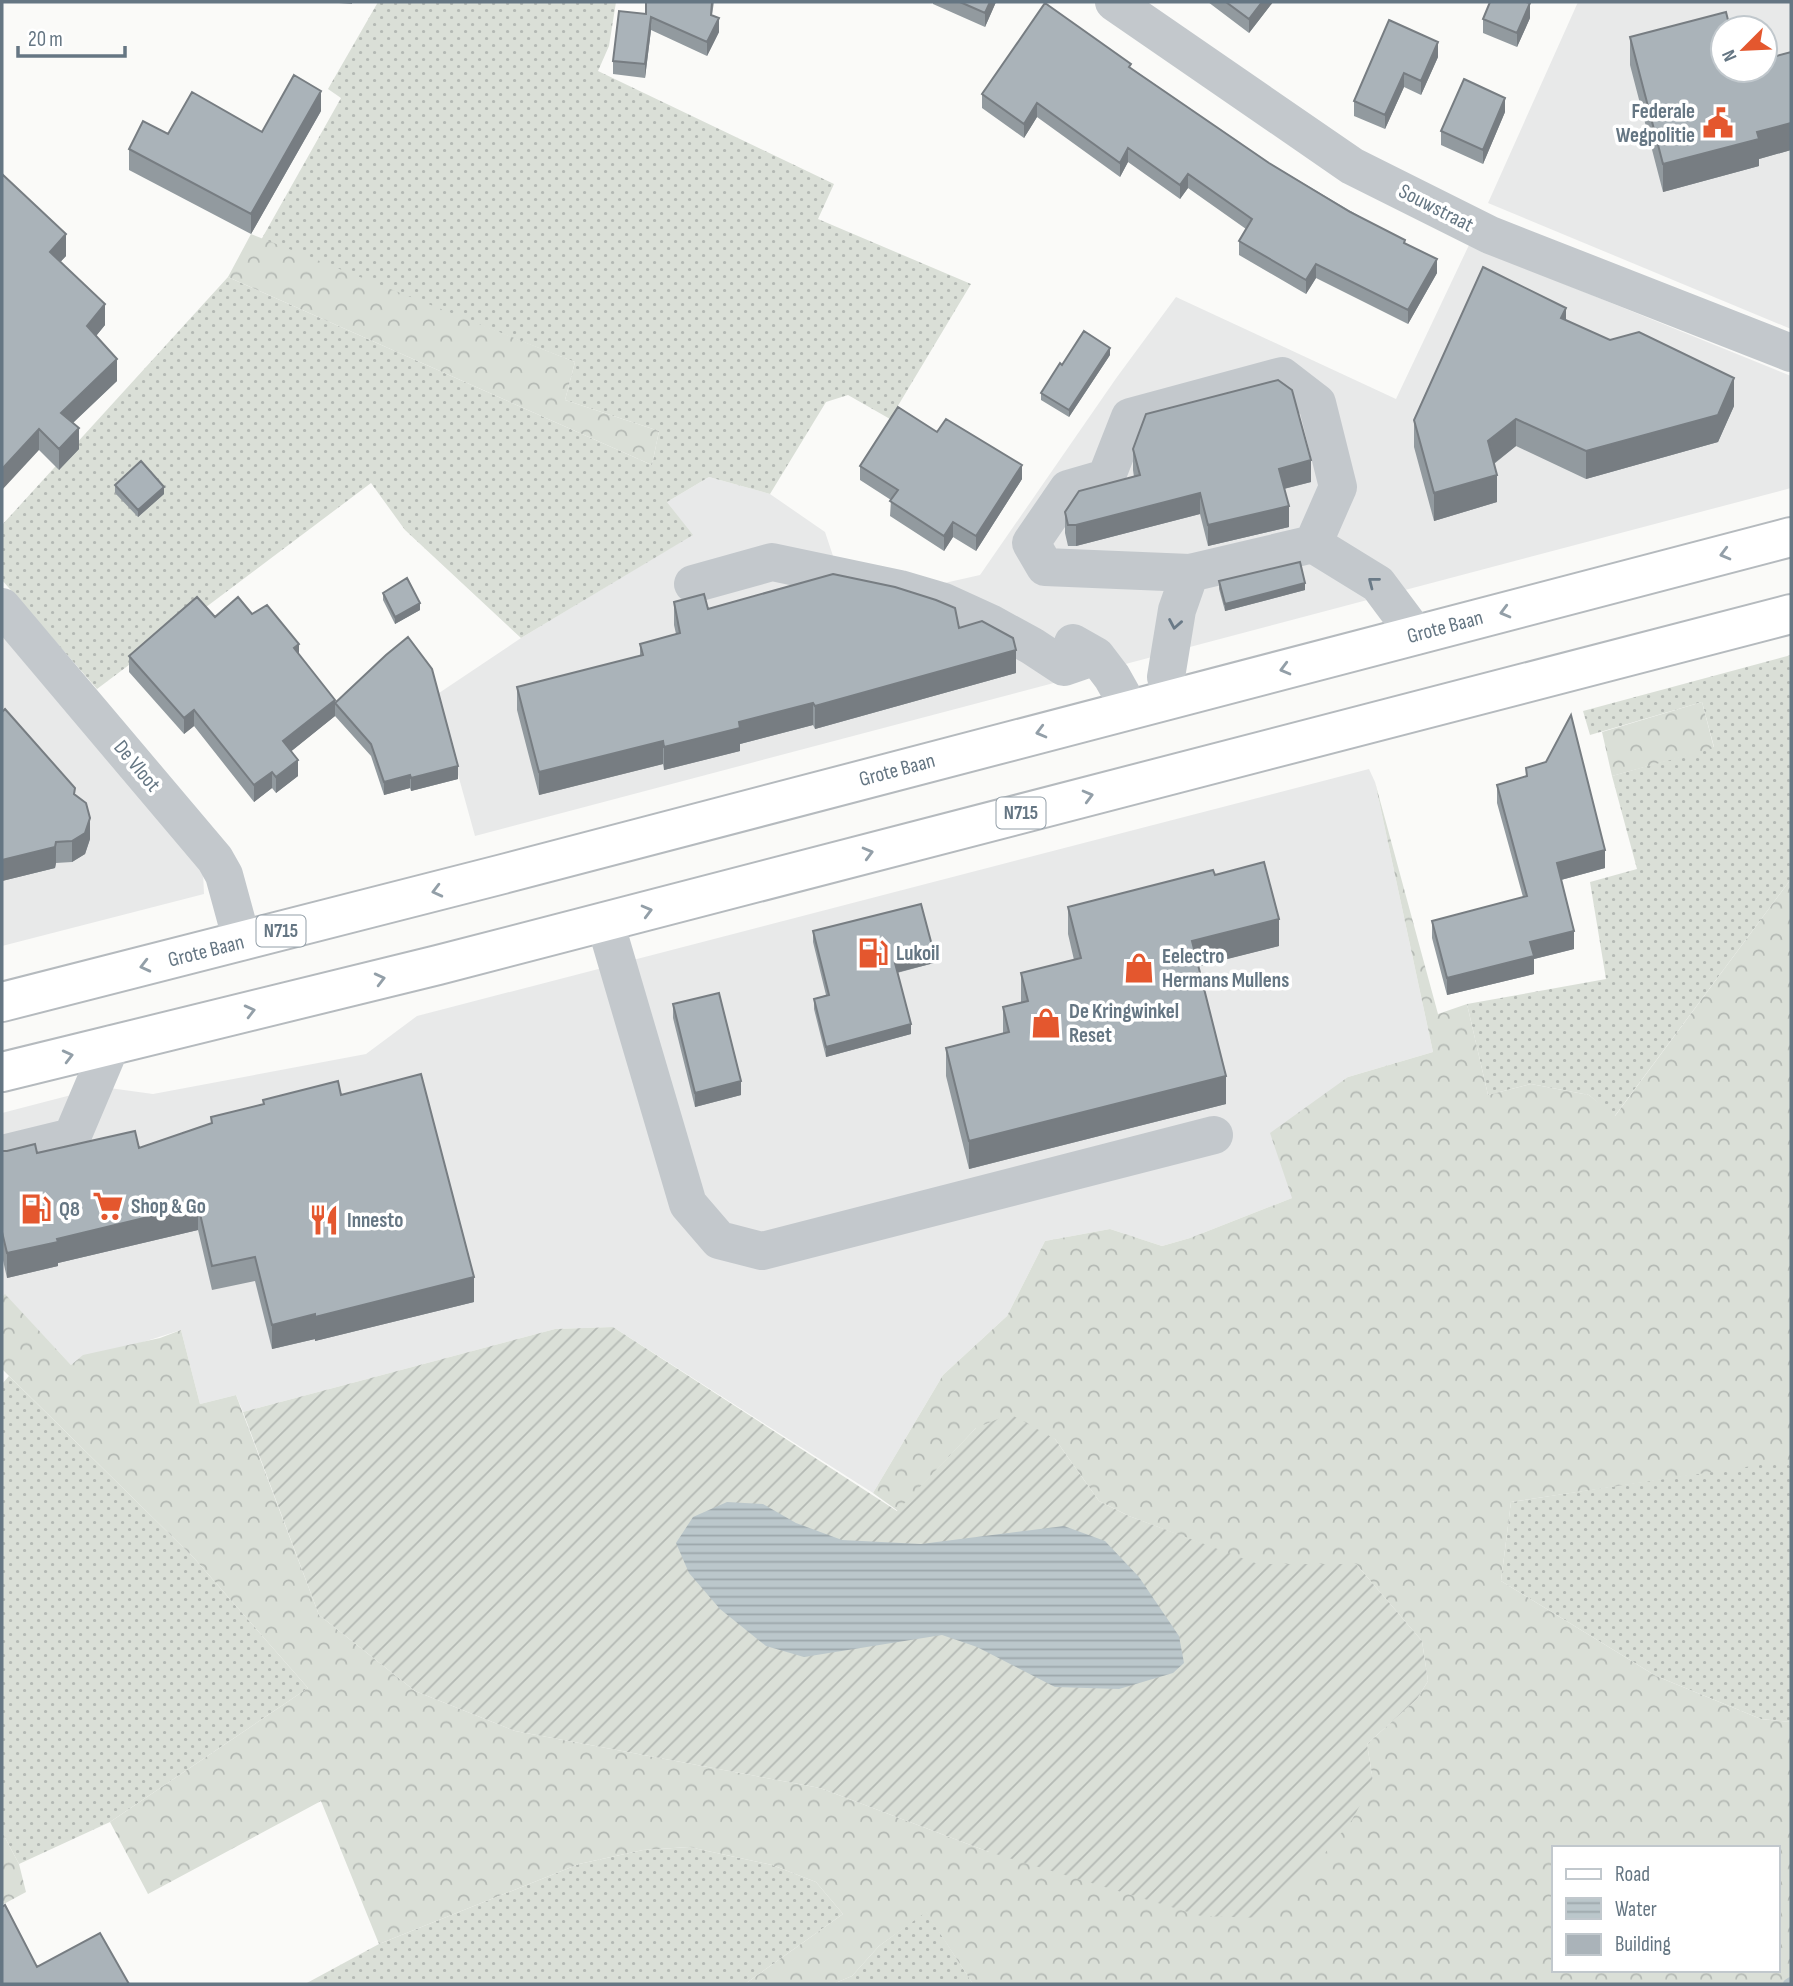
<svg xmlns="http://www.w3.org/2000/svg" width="1793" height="1986" viewBox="0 0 1793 1986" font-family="'Sofia Sans Condensed',sans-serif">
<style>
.built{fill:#e8e9e9;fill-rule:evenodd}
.grass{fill:url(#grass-dots)}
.forest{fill:url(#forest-crowns);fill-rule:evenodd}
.garden{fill:url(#garden-furrows)}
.water{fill:url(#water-rules)}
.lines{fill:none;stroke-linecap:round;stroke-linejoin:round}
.stream{stroke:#bbc7cb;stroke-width:10}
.major-casing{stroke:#b5babe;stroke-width:42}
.minor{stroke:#c3c8cc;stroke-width:38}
.major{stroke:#fff;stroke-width:38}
.wall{fill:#929a9f}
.shaded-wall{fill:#777d82}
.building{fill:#aab3b9;stroke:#777d82;stroke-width:2}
.oneway{stroke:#939fa8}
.oneway2{stroke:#6a7a87}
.labels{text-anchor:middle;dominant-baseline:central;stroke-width:7;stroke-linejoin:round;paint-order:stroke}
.shield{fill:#fff;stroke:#939fa8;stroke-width:2}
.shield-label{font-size:19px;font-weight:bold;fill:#657683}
.poi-label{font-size:21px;font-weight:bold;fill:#657683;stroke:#fff;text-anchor:start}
.street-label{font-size:21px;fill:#657683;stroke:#fff}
</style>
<defs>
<pattern id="grass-dots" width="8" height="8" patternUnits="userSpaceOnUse" patternTransform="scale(1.75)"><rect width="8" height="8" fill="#dadfd7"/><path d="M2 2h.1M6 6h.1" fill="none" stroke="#b4b9b4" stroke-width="1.8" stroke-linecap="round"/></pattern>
<pattern id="forest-crowns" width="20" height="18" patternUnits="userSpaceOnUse" patternTransform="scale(1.75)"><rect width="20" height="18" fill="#dadfd7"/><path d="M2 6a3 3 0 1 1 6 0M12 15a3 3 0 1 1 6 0" fill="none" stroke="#b4b9b4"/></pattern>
<pattern id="garden-furrows" width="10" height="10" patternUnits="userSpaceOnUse" patternTransform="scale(1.75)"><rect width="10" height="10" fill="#dadfd7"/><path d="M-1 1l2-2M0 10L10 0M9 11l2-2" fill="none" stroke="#b4b9b4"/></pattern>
<pattern id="water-rules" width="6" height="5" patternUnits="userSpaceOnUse" patternTransform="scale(1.75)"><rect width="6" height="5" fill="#bbc7cb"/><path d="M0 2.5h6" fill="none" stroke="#9ca6aa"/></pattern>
</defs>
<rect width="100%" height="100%" fill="#fafaf8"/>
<!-- built -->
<path class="built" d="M1578,2H1791V329L1488,203ZM1723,28H1765V70H1723Z
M1469,245L1791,376V488L475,836L436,695L521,638L692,535L667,502L709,477L770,494L825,532L834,559L940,584L980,575L1117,377L1176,297L1396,399Z
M2,636L203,872L204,894L2,946Z
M1369,769L1375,782L1433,1052L1348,1077L1292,1198L1190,1238L1162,1246L1110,1229L1045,1241L1007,1316L943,1375L873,1493L613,1327L555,1329L243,1412L236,1395L200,1404L181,1330L71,1365L5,1295L2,1297V1113L102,1087L153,1094L366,1054L417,1016Z"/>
<!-- grass -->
<path class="grass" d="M378,2H616L609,46L598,71L834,184L818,219L971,284L890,419L848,395L826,402L770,494L709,477L667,502L693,535L521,638L405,530L371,483L97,689L2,580V525L228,277L652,465L659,431L565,400L575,362L261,240L341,98L328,89Z
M1791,655V879L1614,1117L1589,1095L1531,1084L1488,1095L1467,1004L1606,979L1590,882L1637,869L1612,776L1714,747L1702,702L1590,735L1583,711Z
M9,1376L194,1558L308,1688L110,1822L19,1864L2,1832V1384Z
M1779,1461L1791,1466V1722L1761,1719L1656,1676L1501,1581L1511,1502Z
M689,1847L772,1865L816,1882L843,1914L745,1984H305L379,1944L579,1864L643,1850Z
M926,1911L973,1984H833L852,1976L879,1946Z"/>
<!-- forest -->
<path class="forest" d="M251,234L575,362L565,400L659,431L652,465L228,277Z
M1702,702L1714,748L1612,776L1602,732Z
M1375,782L1438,1014L1467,1004L1488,1095L1531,1084L1589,1095L1615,1116L1791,879V1466L1779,1462L1511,1502L1501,1581L1656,1676L1761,1719L1791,1722V1984H973L926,1912L879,1946L852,1976L833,1984H745L843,1914L816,1882L772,1865L689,1847L643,1850L579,1864L379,1944L321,1801L148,1894L110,1822L308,1688L194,1558L2,1369V1297L5,1294L71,1365L83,1355L160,1338L181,1330L200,1404L236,1395L319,1615L415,1691L515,1731L820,1788L989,1852L1373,1781L1367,1744L1417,1699L1428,1681L1422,1641L1356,1564L1258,1565L1129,1516L1099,1501L1055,1439L976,1428L898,1511L873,1493L943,1375L1007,1316L1045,1241L1110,1229L1162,1246L1190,1238L1292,1198L1270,1133L1348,1077L1433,1052ZM1553,1848H1777V1970H1553Z
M2,1832L19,1864L26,1892L2,1905Z"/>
<!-- garden -->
<path class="garden" d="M613,1327L897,1511L976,1428L1010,1414L1055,1439L1099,1501L1129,1516L1258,1564H1356L1422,1641L1428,1681L1417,1699L1367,1744L1373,1781L1352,1820L1311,1870L1263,1918L1201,1916L989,1852L820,1788L515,1731L415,1691L319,1615L243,1412L555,1329Z"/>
<!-- water -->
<path class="water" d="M727,1502L763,1504L796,1523L842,1540L921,1544L1064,1526L1105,1541L1139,1577L1179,1636L1184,1663L1173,1673L1119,1689L1055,1687L977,1647L942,1635L804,1657L766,1646L720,1609L689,1573L676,1543L693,1517Z"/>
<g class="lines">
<!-- stream -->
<path class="stream" d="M1788,1984L1791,1982"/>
<!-- major casing -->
<g class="major-casing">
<path id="major" d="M2,1002L503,874L1791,537
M2,1072L438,965L1791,614"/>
</g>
<!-- minor -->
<path class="minor" d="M1114,2L1352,166L1490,235L1791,353
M1190,573L1045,567L1031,543L1068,489L1106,478L1130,417L1282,376L1317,403L1338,487L1313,544
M693,584L772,562L900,589L944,602L990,623L1032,646L1064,667L1096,656
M2,607L215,859L224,875L242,941
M1073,643L1096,656L1112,677L1130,709
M1172,698L1166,677L1177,610L1190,573L1313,544L1378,584L1416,635
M605,922L688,1204L719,1240L762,1251L1214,1135
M2,1154L72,1137L111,1045"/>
<!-- major -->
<use href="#major" class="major"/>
</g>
<!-- wall -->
<path class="wall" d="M326,2H352V4Z
M646,2H714L712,15L719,32L707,56L651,30L645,78L613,74V61L646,14Z
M933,2H996L985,27L933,4Z
M1208,2H1273L1249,33Z
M1530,18L1517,47L1483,33V19Z
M1630,37L1723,70L1791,52V150L1759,159V166L1663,192L1630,65Z
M1438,42V57L1421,95L1404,87L1385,129L1354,116V101Z
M1131,68L1269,163L1405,243L1437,273L1408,324L1316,278L1306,294L1239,255V241L1246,229L1188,188L1180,199L1128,162L1120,177L1037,117L1024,138L982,108V94Z
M321,111L251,234L129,170V149L168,134L262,132Z
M1505,112L1483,164L1441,145V131Z
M2,174L66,256L60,262L105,325L96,336L117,381L73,423L79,449L59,470L39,450Z
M1566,320L1734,406L1718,442L1586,479L1516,446L1494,464L1497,502L1434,521L1414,447V420Z
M1110,355L1069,417L1041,400V393L1062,365Z
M937,432L1022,479L976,551L953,537L944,551L890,516L891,500L860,480V466Z
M1133,449L1311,482L1284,489L1289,527L1208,546L1200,514L1076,546H1068L1065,533V512L1134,477L1133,470Z
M115,485L164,494L138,517L115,493Z
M1219,581L1305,590L1225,611L1219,589Z
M383,593L420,610L395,624L383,600Z
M674,602L708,609L959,628L1016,673L815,729L813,725L740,744V751L664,770L663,764L539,795L517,710V687L640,656V644L676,634L674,625Z
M252,614L299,654L335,703L458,779L411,791L410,788L384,795L371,756L335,716L291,751L298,776L276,793L272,788L254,802L194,726L184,734L129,672V656L215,617Z
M1526,768L1605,868L1561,880L1574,949L1534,959V974L1447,995L1432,938V921L1523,897L1497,803V785L1526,777Z
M75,795L90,839L85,854L72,862L56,863L55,868L2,881Z
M1215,875L1279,946L1198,966L1226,1104L969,1169L946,1076V1048L1003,1034V1007L1021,1002V973L1074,960L1068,934V907Z
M813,931L934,963L897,973L911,1034L826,1057L814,1009V999L826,995L813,942Z
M673,1004L741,1095L695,1107L673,1018Z
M341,1095L474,1302L315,1341V1339L272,1349L255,1281L212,1290L198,1230L58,1263V1266L7,1278L2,1256V1151L37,1153L139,1148L211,1123V1117L263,1104V1100Z"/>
<!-- shaded-wall -->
<path class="shaded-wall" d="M990,2H996L985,27V13Z
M1262,2H1273L1249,33V19Z
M1530,3V18L1517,47V33Z
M651,17V30L645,78V64Z
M719,18V32L707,56V42Z
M1438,42V57L1421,95V81Z
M1404,73V87L1385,129V115Z
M321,91V111L251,234V214Z
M1505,98V112L1483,164V150Z
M1037,103V117L1024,138V124Z
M1791,123V150L1759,159V166L1663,192V164L1757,132Z
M1128,148V162L1120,177V163Z
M1188,174V188L1180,199V185Z
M66,234V256L50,273V252Z
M1437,259V273L1408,324V310Z
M1316,264V278L1306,294V280Z
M105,304V325L87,347V326Z
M1566,308V335L1561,318Z
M1110,348V355L1069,417V410Z
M117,359V381L61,434V413Z
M1734,378V406L1718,442L1586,479V451Z
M1516,419V446L1488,468V441Z
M79,428V449L59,470V449Z
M39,429V450L2,490V469Z
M1311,460V482L1279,490V469Z
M1022,465V479L976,551V536Z
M1497,475V502L1434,521V493Z
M164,487V494L138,517V510Z
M1200,493V514L1076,546V525Z
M1289,506V527L1208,546V525Z
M953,522V537L944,551V536Z
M1305,583V590L1225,611V604Z
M420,603V610L395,624V617Z
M299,644V660L294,648Z
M1016,650V673L815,729V706Z
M335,700V716L283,758V741Z
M813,703V725L740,744V751L664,770V747L739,722Z
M194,710V726L184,734V718Z
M663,741V764L539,795V772Z
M298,760V776L276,793V777Z
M458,766V779L411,791V778Z
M272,772V788L254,802V785Z
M410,775V788L384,795V782Z
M90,818V839L85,854L72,862V841Z
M56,842V863L55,868L2,881V860Z
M1605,850V868L1557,881V863Z
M1279,919V946L1192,968V941Z
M1574,931V949L1534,959V974L1447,995V978L1530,942Z
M934,953V963L895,973V963Z
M911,1024V1034L826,1057V1047Z
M1226,1076V1104L969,1169V1141Z
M741,1081V1095L695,1107V1093Z
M198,1205V1230L58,1263V1266L7,1278V1253L57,1239Z
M474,1277V1302L315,1341V1317Z
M315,1314V1339L272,1349V1325Z"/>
<!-- building -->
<path class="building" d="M646,2H712L711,15L719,18L707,42L651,17L645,64L613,61L619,11L646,14Z
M960,2H990L985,13Z
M1226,2H1262L1249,19Z
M1490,2H1526L1530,3L1517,33L1483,19Z
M1045,3L1131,64L1129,67L1269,163L1350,212L1405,240L1404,243L1437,259L1408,310L1316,264L1306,280L1239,241L1252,219L1188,174L1180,185L1128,148L1120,163L1037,103L1024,124L982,94Z
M1726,12L1730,28H1723V70H1765V59L1791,52V123L1757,132L1759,139L1663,164L1630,37Z
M1389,20L1438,42L1421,81L1404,73L1385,115L1354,101Z
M294,75L321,91L251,214L129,149L143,121L168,134L192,92L262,132Z
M1464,79L1505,98L1483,150L1441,131Z
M2,174L66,234L50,252L105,304L87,326L117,359L61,413L79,428L59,449L39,429L2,469Z
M1483,267L1566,308L1561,318L1610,340L1639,332L1734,378L1718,415L1586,451L1516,419L1488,441L1497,475L1434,493L1414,420Z
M1084,331L1110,348L1069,410L1041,393L1060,363L1062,365Z
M1278,380L1292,390L1311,460L1279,469L1289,506L1208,525L1200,493L1076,525H1068L1065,512L1079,491L1140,475L1133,449L1146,414Z
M898,407L937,432L946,419L1022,465L976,536L953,522L944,536L890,501L898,490L860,466Z
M141,461L164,487L138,510L115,485Z
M1300,562L1305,583L1225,604L1219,581Z
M833,574L895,587L936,600L955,608L959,628L982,621L1013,638L1016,650L815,706L813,703L739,722L740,728L664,747L663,741L539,772L517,687L643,655L640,644L680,633L674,602L704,594L708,609Z
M407,578L420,603L395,617L383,593Z
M197,597L215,617L238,597L252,614L267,605L299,644L294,648L335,700L283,741L298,760L276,777L272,772L254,785L194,710L184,718L129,656Z
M408,637L432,669L458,766L411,778L410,775L384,782L371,744L335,703L386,655Z
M5,709L75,788L74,794L86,803L90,818L85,833L72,841L56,842L55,847L2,860V712Z
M1571,715L1605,850L1557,863L1574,931L1530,942L1534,956L1447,978L1432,921L1527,896L1497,785L1527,776L1526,768L1546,762Z
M1264,862L1279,919L1192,941L1226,1076L969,1141L946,1048L1009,1032L1003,1007L1028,1001L1021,973L1081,958L1068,907L1213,870L1215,875Z
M921,904L934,953L895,963L911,1024L826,1047L814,999L829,995L813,931Z
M719,993L741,1081L695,1093L673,1004Z
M421,1074L474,1277L315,1317V1314L272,1325L255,1257L212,1266L198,1205L57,1239L58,1242L7,1253L2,1232V1151H7L35,1144L37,1153L135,1131L139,1148L212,1123L211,1117L264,1104L263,1100L338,1081L341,1095Z
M5,1905L37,1967L100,1933L129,1984H2V1907Z"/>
<!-- one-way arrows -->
<defs><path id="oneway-chevron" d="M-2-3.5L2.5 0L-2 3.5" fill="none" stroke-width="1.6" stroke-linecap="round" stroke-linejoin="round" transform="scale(1.75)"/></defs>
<g class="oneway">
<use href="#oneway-chevron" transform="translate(1725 554) rotate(165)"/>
<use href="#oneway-chevron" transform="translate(1505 612) rotate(165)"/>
<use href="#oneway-chevron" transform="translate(1285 669) rotate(165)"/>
<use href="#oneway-chevron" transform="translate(1041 732) rotate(165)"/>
<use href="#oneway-chevron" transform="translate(1088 796) rotate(-15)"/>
<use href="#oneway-chevron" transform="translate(868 853) rotate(-15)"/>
<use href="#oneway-chevron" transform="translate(437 891) rotate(166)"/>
<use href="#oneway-chevron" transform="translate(647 911) rotate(-15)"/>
<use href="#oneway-chevron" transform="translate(145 966) rotate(166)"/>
<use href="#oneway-chevron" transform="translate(380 979) rotate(-14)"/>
<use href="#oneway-chevron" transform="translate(250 1011) rotate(-14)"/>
<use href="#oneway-chevron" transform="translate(68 1056) rotate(-14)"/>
</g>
<g class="oneway2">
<use href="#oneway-chevron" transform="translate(1373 582) rotate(-142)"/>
<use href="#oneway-chevron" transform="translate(1175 624) rotate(100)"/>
</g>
<!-- icons -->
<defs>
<g id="civic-bare" transform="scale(2.415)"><path d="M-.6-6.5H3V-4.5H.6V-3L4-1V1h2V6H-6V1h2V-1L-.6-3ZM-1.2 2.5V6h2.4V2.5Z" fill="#e4572e" stroke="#fff" stroke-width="2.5" paint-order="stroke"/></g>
<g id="fuel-bare" transform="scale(2.415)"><path d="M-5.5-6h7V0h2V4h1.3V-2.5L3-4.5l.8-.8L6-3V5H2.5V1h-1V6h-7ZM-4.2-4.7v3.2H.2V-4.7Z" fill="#e4572e" stroke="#fff" stroke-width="2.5" paint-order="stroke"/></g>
<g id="shop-bare" transform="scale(2.415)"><path d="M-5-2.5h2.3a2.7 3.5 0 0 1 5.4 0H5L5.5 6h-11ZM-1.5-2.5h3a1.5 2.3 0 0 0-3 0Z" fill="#e4572e" stroke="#fff" stroke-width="2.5" paint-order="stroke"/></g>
<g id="supermarket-bare" transform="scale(2.415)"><path d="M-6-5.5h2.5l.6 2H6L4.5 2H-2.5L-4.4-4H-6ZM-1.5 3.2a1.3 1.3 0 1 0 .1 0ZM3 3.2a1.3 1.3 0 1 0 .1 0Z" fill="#e4572e" stroke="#fff" stroke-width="2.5" paint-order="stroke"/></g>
<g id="restaurant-bare" transform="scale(2.415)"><path d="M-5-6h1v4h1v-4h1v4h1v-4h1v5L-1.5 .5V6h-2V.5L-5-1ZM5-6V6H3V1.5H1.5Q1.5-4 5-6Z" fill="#e4572e" stroke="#fff" stroke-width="2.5" paint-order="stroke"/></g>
</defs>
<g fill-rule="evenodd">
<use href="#civic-bare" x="1718" y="123"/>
<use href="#fuel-bare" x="873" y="953"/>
<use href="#shop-bare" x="1139" y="968"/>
<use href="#shop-bare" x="1046" y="1023"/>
<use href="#supermarket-bare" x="108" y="1206"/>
<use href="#fuel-bare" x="36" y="1209"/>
<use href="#restaurant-bare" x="324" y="1220"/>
</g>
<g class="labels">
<!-- shield labels -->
<g class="shield">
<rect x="996.5" y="797.5" width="49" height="31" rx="5"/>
<rect x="256.5" y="915.5" width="49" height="31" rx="5"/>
</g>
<g class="shield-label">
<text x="1021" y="813">N715</text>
<text x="281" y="931">N715</text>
</g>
<!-- poi labels -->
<g class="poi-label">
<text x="1695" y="111" text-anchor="end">Federale<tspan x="1695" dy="24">Wegpolitie</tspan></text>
<text x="896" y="953">Lukoil</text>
<text x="1162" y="956">Eelectro<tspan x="1162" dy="24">Hermans Mullens</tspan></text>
<text x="1069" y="1011">De Kringwinkel<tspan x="1069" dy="24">Reset</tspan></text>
<text x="131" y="1206">Shop &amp; Go</text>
<text x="59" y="1209">Q8</text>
<text x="347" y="1220">Innesto</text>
</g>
<!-- street labels -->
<g class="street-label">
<text transform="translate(1436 208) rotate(27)">Souwstraat</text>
<text transform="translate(1445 627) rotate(-15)">Grote Baan</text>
<text transform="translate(137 766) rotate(50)">De Vloot</text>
<text transform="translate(897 770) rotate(-15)">Grote Baan</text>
<text transform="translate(206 951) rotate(-14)">Grote Baan</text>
</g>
</g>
<!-- border -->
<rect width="1793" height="1986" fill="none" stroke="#657683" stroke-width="7"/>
<!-- legend -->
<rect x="1552" y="1846" width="228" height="126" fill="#ffffff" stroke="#c1c8cd" stroke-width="2"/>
<rect x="1566" y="1869" width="35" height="10" fill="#ffffff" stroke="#c1c8cd" stroke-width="2"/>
<text x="1615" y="1881" font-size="21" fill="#657683">Road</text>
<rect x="1566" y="1898" width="35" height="21" fill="url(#water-rules)" stroke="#c1c8cd" stroke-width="2"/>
<text x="1615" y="1916" font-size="21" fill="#657683">Water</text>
<rect x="1566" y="1934" width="35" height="21" fill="#aab3b9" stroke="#c1c8cd" stroke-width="2"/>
<text x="1615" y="1951" font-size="21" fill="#657683">Building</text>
<!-- north arrow -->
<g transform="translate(1744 49) rotate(246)"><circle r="33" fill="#ffffff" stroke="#c1c8cd" stroke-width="2"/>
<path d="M0-5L12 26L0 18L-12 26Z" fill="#e4572e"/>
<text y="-10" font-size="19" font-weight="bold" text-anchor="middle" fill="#657683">N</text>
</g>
<!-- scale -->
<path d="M18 46v10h107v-10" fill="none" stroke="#657683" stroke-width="3.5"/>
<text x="28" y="46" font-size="21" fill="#657683" stroke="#ffffff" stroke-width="5" paint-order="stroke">20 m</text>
</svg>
